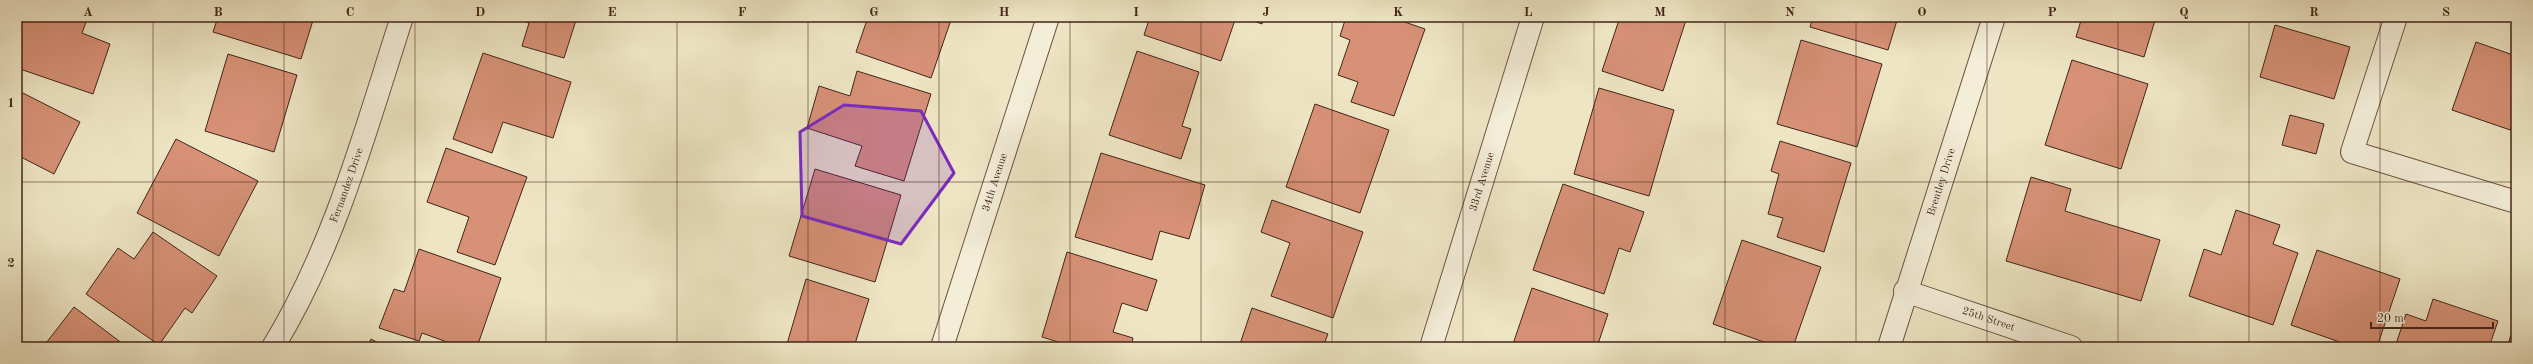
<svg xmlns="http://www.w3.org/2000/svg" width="2533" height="364" viewBox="0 0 2533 364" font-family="'Old Standard TT',serif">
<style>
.building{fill:#d69176;stroke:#422518}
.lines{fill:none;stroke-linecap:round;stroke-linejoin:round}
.minor-casing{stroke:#6d5543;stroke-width:24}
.minor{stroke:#f4eed9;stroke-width:22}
.marked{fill:#7b2cbf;fill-opacity:0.2;stroke:#7b2cbf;stroke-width:3;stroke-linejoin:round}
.grid{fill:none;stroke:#422518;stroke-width:1;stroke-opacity:0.55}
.labels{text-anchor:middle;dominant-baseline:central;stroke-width:4;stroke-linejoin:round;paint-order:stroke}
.street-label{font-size:11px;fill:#422518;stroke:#f4eed9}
.neatline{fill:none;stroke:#422518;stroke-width:1.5}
.grid-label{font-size:13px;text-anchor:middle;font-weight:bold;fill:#422518}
</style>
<rect width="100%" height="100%" fill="#eee5c4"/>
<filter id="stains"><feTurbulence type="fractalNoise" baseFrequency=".005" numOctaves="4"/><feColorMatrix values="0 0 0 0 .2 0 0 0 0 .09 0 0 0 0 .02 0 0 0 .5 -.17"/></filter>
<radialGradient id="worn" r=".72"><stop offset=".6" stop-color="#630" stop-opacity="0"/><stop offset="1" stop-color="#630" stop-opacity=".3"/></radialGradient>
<!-- building -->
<path class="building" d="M21,17H88L82,33L110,44L93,94L17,68V28Z
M218,17H314L301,59L213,32Z
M509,17H577L564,58L522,46L529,23Z
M868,17H952L931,78L856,52Z
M1150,17H1236L1221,61L1144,35Z
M1241,17H1265L1262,24Z
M1346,17H1390L1425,29L1394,116L1351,102L1358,82L1338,75L1350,40L1340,36Z
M1620,17H1687L1663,91L1602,71Z
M1813,17H1898L1888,50L1810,27Z
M2082,17H2156L2144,57L2076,37Z
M2275,25L2350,47L2334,99L2260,77Z
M1801,40L1882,64L1857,147L1777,124Z
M2476,42L2516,56V132L2452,110Z
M1137,51L1199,72L1182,126L1191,129L1181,159L1109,135Z
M483,53L571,82L553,138L503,122L492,153L453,139Z
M228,54L297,75L274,152L205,131Z
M2072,60L2148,84L2121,169L2045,145Z
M857,71L931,94L904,181L855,166L862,146L807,128L819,86L850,96Z
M1599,88L1674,110L1649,196L1574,174Z
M17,90L80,122L54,174L17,155Z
M1315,104L1389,130L1360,213L1286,187Z
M2290,115L2324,124L2316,154L2282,145Z
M176,139L258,181L219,256L137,213Z
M1780,141L1851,163L1824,252L1777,237L1783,218L1768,214L1779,174L1771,171Z
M446,148L527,177L495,265L457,252L469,217L427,202Z
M1101,153L1205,185L1189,239L1160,231L1152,260L1075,237Z
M815,169L901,195L875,282L789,256Z
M2031,177L2071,189L2065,211L2160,240L2141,301L2006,261Z
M1563,184L1644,212L1630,252L1619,248L1604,294L1533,270Z
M1272,200L1363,232L1333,318L1271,296L1290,243L1261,232Z
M2236,210L2280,225L2273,244L2298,253L2273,325L2189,296L2204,249L2221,255Z
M153,232L217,276L192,313L185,308L159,345L86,294L118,248L134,259Z
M1742,240L1821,267L1793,347H1778L1713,324Z
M419,249L501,278L477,347H461L422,333L419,341L379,328L394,289L404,292Z
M2317,250L2400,279L2377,347H2354L2291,325Z
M1067,252L1157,280L1147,311L1122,303L1113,332L1133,338L1131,347H1074L1042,337Z
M806,279L869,299L854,347H796L787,344Z
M1532,288L1608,314L1597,347H1512Z
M2433,299L2498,321L2489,347H2395L2406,314L2426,321Z
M74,307L127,347H43Z
M1252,308L1328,334L1323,347H1239Z
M2516,320V347H2507Z
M371,339L386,347H367Z"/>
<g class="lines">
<!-- minor casing -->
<g class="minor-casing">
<g id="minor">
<path d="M2396,17L2352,152L2516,202"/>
<path id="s1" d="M1905,291L2071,347"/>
<path id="s2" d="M273,347C335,246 366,128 402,17"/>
<path id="s3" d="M942,347L1048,17"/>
<path id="s4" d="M1431,347L1533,17"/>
<path id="s5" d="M1889,347L1994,17"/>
</g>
</g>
<!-- minor -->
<use href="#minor" class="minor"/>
</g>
<!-- marked area -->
<path class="marked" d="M844,105L921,111L954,173L901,244L802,216L800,132Z"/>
<!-- grid -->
<path class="grid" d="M153,17V347M284,17V347M415,17V347M546,17V347M677,17V347M808,17V347M939,17V347M1070,17V347M1201,17V347M1332,17V347M1463,17V347M1594,17V347M1725,17V347M1856,17V347M1987,17V347M2118,17V347M2249,17V347M2380,17V347M17,182H2516"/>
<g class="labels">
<!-- street labels -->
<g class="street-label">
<text stroke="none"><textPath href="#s3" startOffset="173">34th Avenue</textPath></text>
<text stroke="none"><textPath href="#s4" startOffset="173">33rd Avenue</textPath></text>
<text stroke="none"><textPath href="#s5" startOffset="173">Brentley Drive</textPath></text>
<text stroke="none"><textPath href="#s2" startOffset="178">Fernandez Drive</textPath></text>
<text stroke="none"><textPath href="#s1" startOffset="88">25th Street</textPath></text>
</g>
</g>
<!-- margin -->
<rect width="2533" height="364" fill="none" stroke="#eee5c4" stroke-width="44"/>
<!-- scale -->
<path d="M2371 322v6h122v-6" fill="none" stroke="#422518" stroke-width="2"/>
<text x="2377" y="322" font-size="12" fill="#422518" stroke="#f4eed9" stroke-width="3" paint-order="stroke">20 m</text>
<rect x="22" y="22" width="2489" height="320" class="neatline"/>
<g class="grid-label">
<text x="88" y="16">A</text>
<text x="218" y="16">B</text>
<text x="350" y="16">C</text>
<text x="480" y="16">D</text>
<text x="612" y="16">E</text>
<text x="742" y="16">F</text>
<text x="874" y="16">G</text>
<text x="1004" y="16">H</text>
<text x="1136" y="16">I</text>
<text x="1266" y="16">J</text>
<text x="1398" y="16">K</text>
<text x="1528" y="16">L</text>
<text x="1660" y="16">M</text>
<text x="1790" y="16">N</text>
<text x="1922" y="16">O</text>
<text x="2052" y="16">P</text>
<text x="2184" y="16">Q</text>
<text x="2314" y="16">R</text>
<text x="2446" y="16">S</text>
<text x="11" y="107">1</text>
<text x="11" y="267">2</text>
</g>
<rect width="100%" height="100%" filter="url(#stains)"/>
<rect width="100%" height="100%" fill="url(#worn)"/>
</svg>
